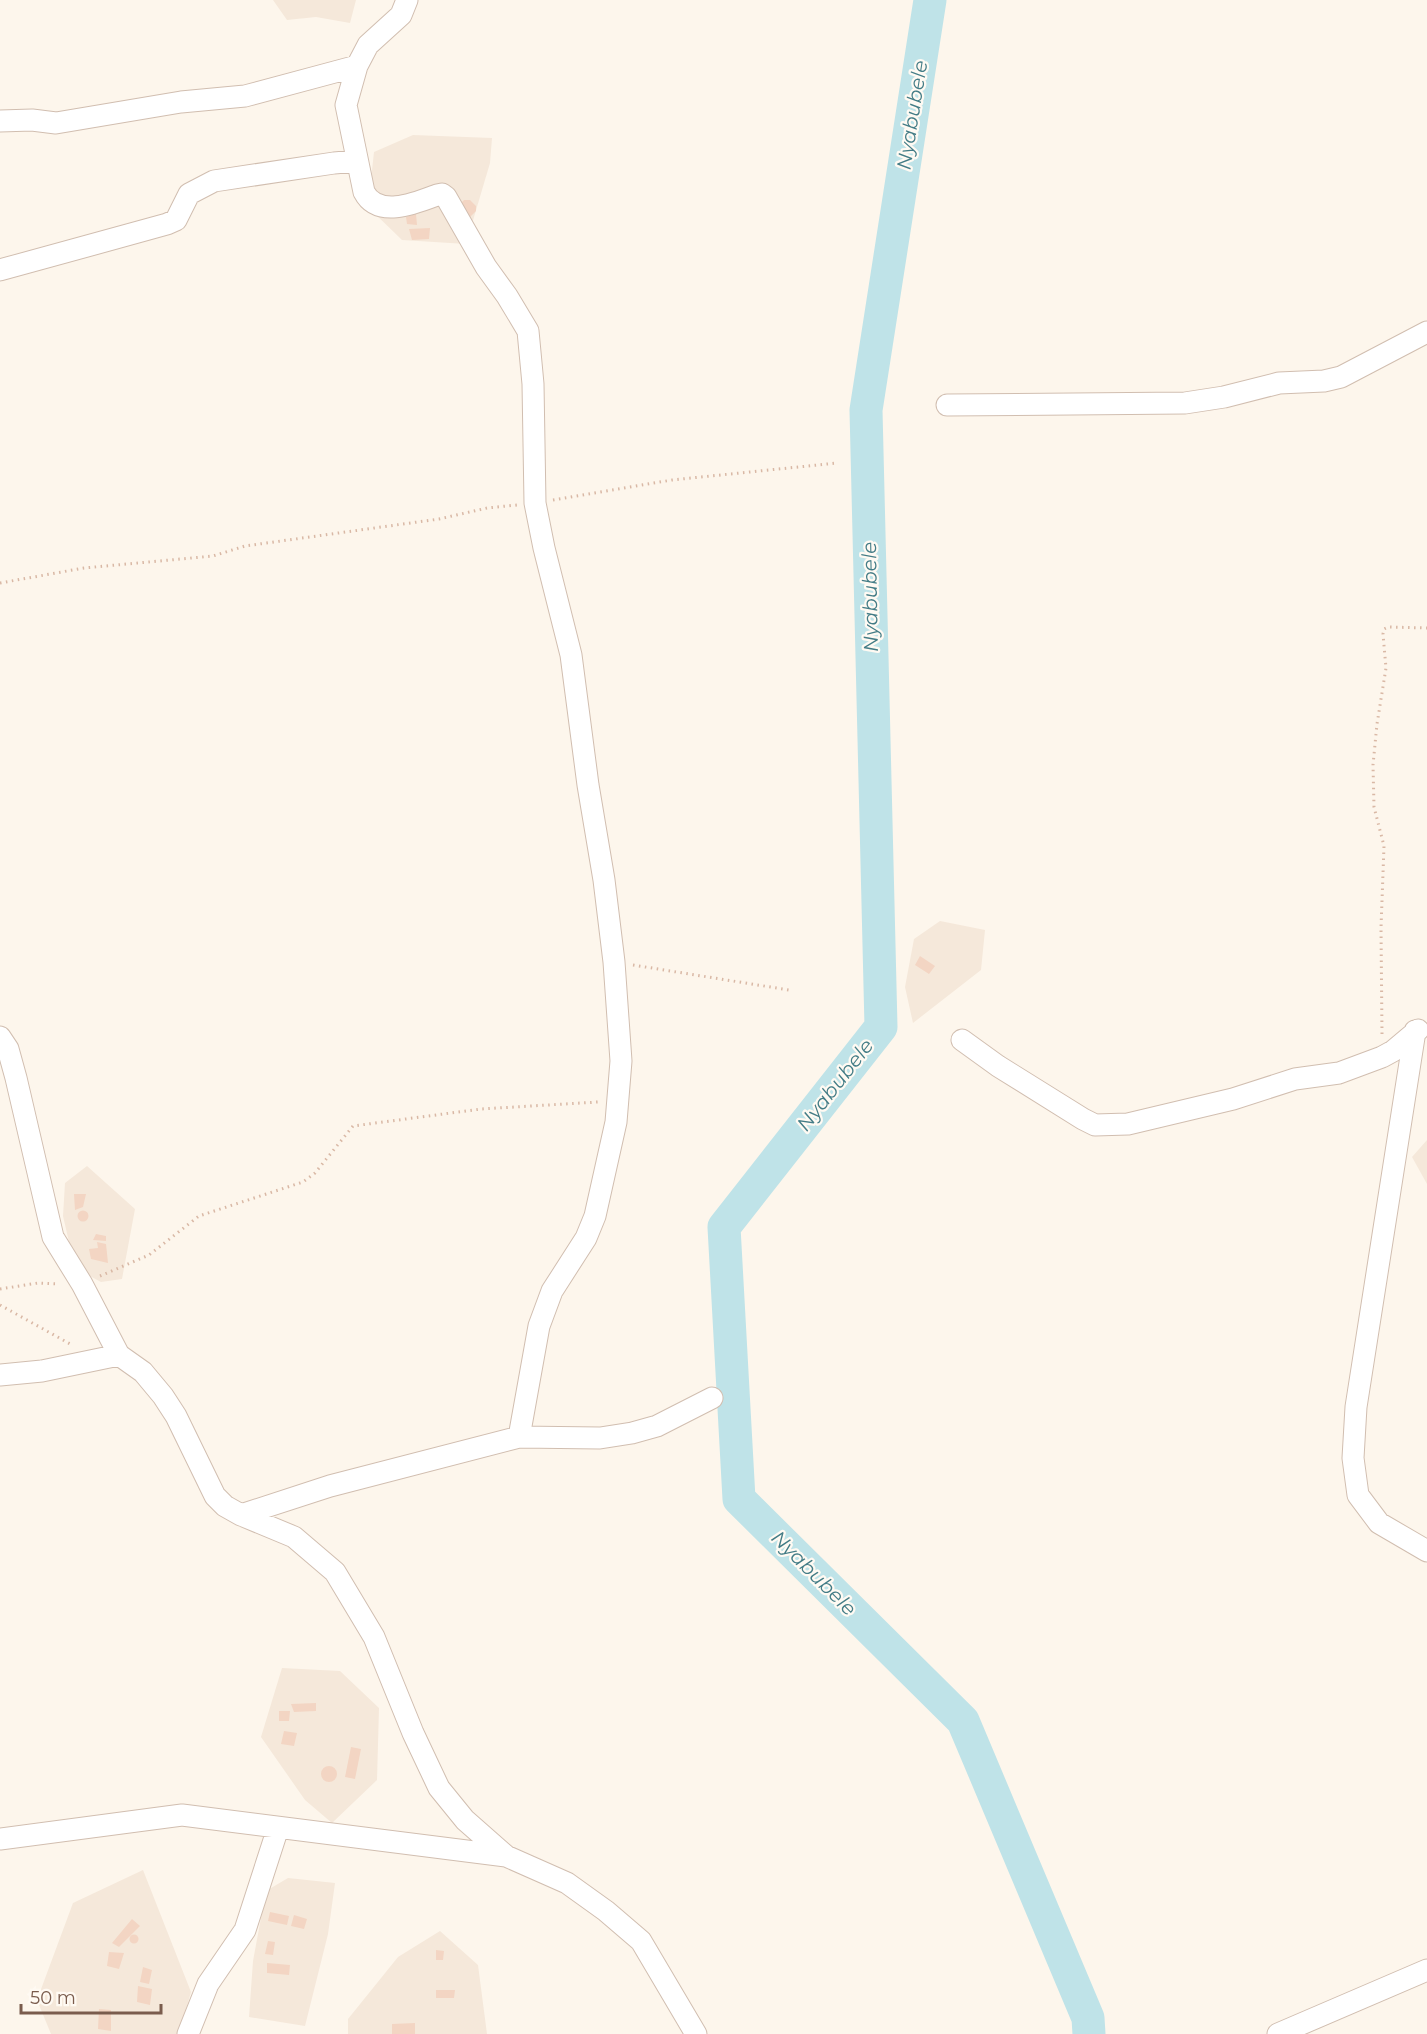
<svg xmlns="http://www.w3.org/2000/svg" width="1427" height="2034" viewBox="0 0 1427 2034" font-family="Montserrat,sans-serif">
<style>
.residential{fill:#f5e8da}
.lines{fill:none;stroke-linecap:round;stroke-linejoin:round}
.river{stroke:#bfe3e8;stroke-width:33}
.building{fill:#f3d5c3}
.minor-casing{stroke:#d1beb0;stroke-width:23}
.path{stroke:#d9b8a5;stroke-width:3;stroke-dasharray:1.5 4.5;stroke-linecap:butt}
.minor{stroke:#fff;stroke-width:21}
.labels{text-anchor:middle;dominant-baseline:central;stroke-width:4.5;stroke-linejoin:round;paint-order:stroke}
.water-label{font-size:20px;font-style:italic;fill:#437c86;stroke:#fffaf3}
</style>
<rect width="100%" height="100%" fill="#fdf6ec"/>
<!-- residential -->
<path class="residential" d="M273,0H356L350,23L316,17L287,20Z
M413,135L492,138L490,163L466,244L402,240L368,207L374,152Z
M940,921L985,930L981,970L913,1023L905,987L914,939Z
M1427,1140V1184L1412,1157Z
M87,1166L135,1209L122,1279L101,1282L75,1268L63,1216L65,1183Z
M282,1668L340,1671L379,1708L377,1780L332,1823L305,1800L261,1737Z
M143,1870L191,1992L179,2034H51L37,2000L73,1903Z
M288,1878L335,1883L328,1934L305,2026L249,2017L253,1961L266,1891Z
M440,1931L478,1965L487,2034H348V2019L398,1957Z"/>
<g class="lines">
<!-- river -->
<path class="river" d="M930,0L866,410L881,1027L724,1227L739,1499L963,1721L1088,2018L1089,2034"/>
</g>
<!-- building -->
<path class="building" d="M464,200H470L476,206V211L470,217H467L460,204Z
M416,214L417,225L407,224L406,217Z
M430,228L429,239L412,240L409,229Z
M920,956L935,966L929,974L915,965Z
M74,1194H86L83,1207L75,1210Z
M77.5 1216a5.5 5.5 0 1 1 11 0a5.5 5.5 0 1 1-11 0Z
M96,1234L106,1236V1241L93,1240Z
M97,1242L106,1244L108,1263L91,1259L89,1249L98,1248Z
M316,1703V1711L294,1712L291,1704Z
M279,1711H290L289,1721H279Z
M284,1731L297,1733L294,1746L281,1744Z
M351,1747L361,1749L355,1779L345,1777Z
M321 1774a8 8 0 1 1 16 0a8 8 0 1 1-16 0Z
M270,1912L289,1916L287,1925L268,1921Z
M294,1915L307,1919L304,1929L291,1926Z
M132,1919L140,1926L119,1947L112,1943Z
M129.5 1939a4.5 4.5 0 1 1 9 0a4.5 4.5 0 1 1-9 0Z
M268,1941L275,1942L273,1955L265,1954Z
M436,1950L444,1951L443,1960H436Z
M109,1952L124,1953L119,1969L107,1966Z
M267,1963L290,1965L289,1975L267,1973Z
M143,1967L152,1970L149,1984L140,1982Z
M138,1986L152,1989L150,2005L137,2002Z
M436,1990H455L454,1998H436Z
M99,2009L111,2010V2031L98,2029Z
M415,2023V2034H392V2024Z"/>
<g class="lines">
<!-- minor casing -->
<g class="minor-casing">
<path id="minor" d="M407,0L401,15L368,45L357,66L346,105L364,192C378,219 416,203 437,195L442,194L446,197L486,267L507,296L528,331L533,384L535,503L544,548L571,655L588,785L604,880L614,962L621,1061L616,1122L595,1216L586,1238L552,1291L539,1326L519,1437
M0,121L32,120L56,123L181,102L245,96L357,66
M0,270L167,224L176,220L189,194L214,181L334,163L357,161
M947,405L1185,403L1224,397L1279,383L1324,381L1341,377L1427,332
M1415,1031L1356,1407L1353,1458L1358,1495L1379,1523L1427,1551
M0,1037L8,1049L16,1078L53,1237L82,1284L119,1355L143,1372L163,1396L176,1416L215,1496L225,1506L241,1515L294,1537L335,1572L374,1637L413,1733L439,1788L465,1820L506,1856
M962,1040L998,1066L1083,1119L1095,1125L1128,1124L1233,1099L1295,1079L1339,1073L1382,1057L1393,1051L1418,1030
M0,1375L42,1371L119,1355
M241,1515L330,1486L519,1437L600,1438L632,1433L657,1426L712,1398
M0,1839L182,1815L506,1856L567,1883L606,1911L641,1941L696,2034
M188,2034L208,1984L245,1930L278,1828
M1278,2034L1427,1970"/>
</g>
<!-- path -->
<path class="path" d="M553,500L672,480L837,463
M0,583L84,568L213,556L245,546L439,519L487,508L517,505
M633,965L789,990
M1382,1034L1381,928L1384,846L1374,807L1373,765L1377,724L1386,668L1383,634L1384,629L1388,627L1427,628
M100,1276L149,1255L199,1216L303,1182L315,1173L353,1126L481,1109L598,1102
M0,1289L38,1283L59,1284
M0,1305L72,1345"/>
<!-- minor -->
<use href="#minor" class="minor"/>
</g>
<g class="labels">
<!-- water labels -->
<g class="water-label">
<text transform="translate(912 115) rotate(-81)">Nyabubele</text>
<text transform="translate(870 597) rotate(-91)">Nyabubele</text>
<text transform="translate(835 1085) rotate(-52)">Nyabubele</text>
<text transform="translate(814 1573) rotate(45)">Nyabubele</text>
</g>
</g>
<!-- scale -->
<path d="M21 2004v9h140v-9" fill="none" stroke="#7a5c4d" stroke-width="3"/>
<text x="30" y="2004" font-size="18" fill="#7a5c4d" stroke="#fffaf3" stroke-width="4.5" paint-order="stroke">50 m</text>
</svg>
